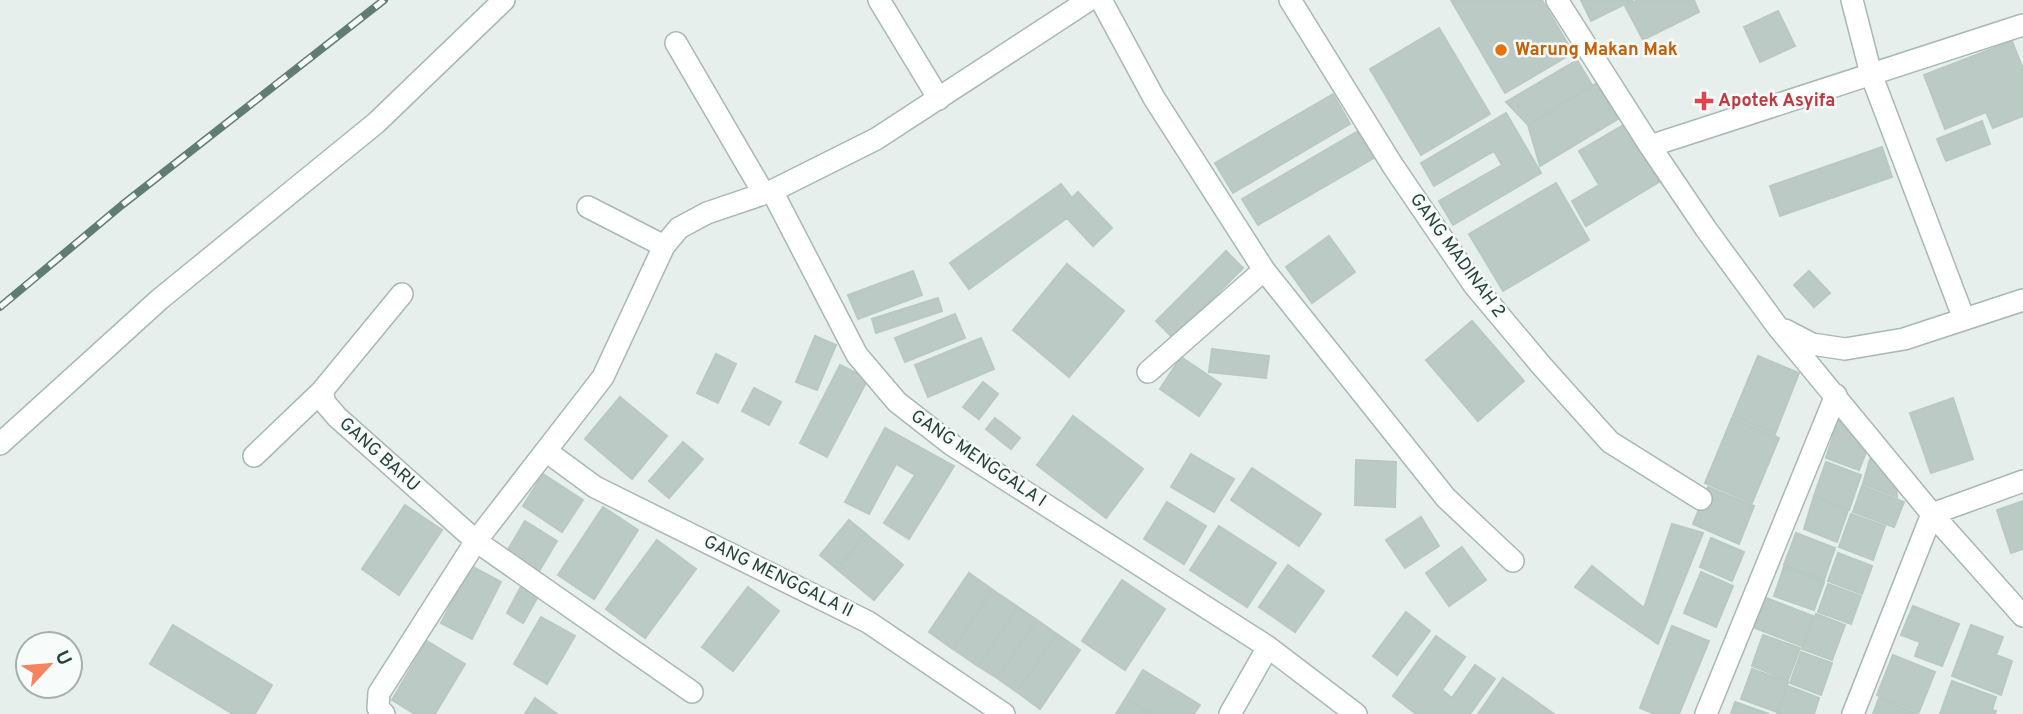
<svg xmlns="http://www.w3.org/2000/svg" width="2023" height="714" viewBox="0 0 2023 714" font-family="Overpass,sans-serif">
<style>
.building{fill:#bbcac4;stroke:#b8c9c2;stroke-width:2}
.lines{fill:none;stroke-linecap:round;stroke-linejoin:round}
.minor-casing{stroke:#a8b8b2;stroke-width:24}
.minor{stroke:#fff;stroke-width:21}
.rail-casing{stroke:#5f7d75;stroke-width:8}
.rail{stroke:#f7fbf9;stroke-width:5;stroke-dasharray:16;stroke-linecap:butt}
.food-dot{fill:#e8710a;stroke:#f7fbf9;stroke-width:2.5}
.health-dot{fill:#e0444e;stroke:#f7fbf9;stroke-width:2.5}
.labels{text-anchor:middle;dominant-baseline:central;stroke-width:5;stroke-linejoin:round;paint-order:stroke}
.food-label{font-size:18px;font-weight:bold;fill:#c56008;stroke:#f7fbf9;text-anchor:start}
.health-label{font-size:18px;font-weight:bold;fill:#be3a42;stroke:#f7fbf9;text-anchor:start}
.street-label{font-size:18px;fill:#24423a;stroke:#f7fbf9}
</style>
<rect width="100%" height="100%" fill="#e6efeb"/>
<!-- building -->
<path class="building" d="M1451,0H1542L1573,53L1505,93Z
M1581,0H1633L1591,21Z
M1638,0H1694L1699,12L1643,40L1625,6Z
M1778,11L1795,46L1760,62L1744,27Z
M1439,28L1490,114L1421,155L1370,69Z
M2012,41L2023,69V116L1993,128L1986,112L1945,129L1924,75Z
M1577,60L1592,85L1528,125L1506,102Z
M1597,83L1618,119L1540,166L1528,125Z
M1333,94L1350,124L1233,193L1215,163Z
M1506,113L1541,173L1453,225L1439,201L1502,165L1494,151L1434,186L1421,163Z
M1982,121L1990,144L1946,161L1937,139Z
M1625,124L1659,182L1586,226L1572,201L1599,185L1579,151Z
M1358,131L1374,158L1258,225L1242,199Z
M1882,147L1892,177L1780,216L1770,186Z
M1556,183L1589,240L1503,291L1469,234Z
M1061,184L1072,198L1078,192L1112,228L1093,246L1067,218L969,289L950,263Z
M1329,236L1355,272L1312,303L1286,267Z
M1226,251L1243,268L1173,338L1156,321Z
M1067,264L1124,311L1069,377L1013,330Z
M913,271L922,295L858,319L848,295Z
M1809,271L1830,293L1814,307L1794,285Z
M938,298L942,311L876,333L872,319Z
M955,314L965,338L905,362L895,338Z
M1472,321L1524,381L1478,421L1426,360Z
M815,336L836,345L817,390L796,382Z
M981,338L994,369L928,397L915,365Z
M1212,349L1269,356L1266,378L1209,372Z
M716,354L736,364L718,403L697,393Z
M1758,356L1799,373L1775,434L1733,416Z
M1181,357L1221,384L1199,416L1160,389Z
M840,365L868,379L827,457L800,443Z
M983,382L998,394L979,419L963,407Z
M754,388L781,402L769,425L742,411Z
M620,397L667,436L632,479L585,439Z
M1953,398L1973,459L1931,473L1910,413Z
M1841,413L1870,442L1859,470L1826,458Z
M1073,416L1143,469L1106,518L1037,465Z
M995,418L1020,438L1011,449L986,429Z
M1732,418L1779,438L1752,503L1705,483Z
M885,428L954,466L909,539L884,523L915,475L896,464L869,514L845,502Z
M683,442L703,459L669,498L649,481Z
M1191,454L1234,479L1214,512L1171,487Z
M1870,459L1896,483L1897,497L1863,484Z
M1356,460L1396,462L1395,507L1355,505Z
M1826,462L1861,475L1849,510L1814,496Z
M1252,468L1321,514L1299,546L1231,500Z
M543,474L583,500L562,532L523,506Z
M1862,486L1904,502L1894,527L1853,512Z
M1708,487L1754,506L1739,544L1693,524Z
M1814,496L1848,510L1837,542L1804,529Z
M2023,501V549L2011,553L1997,510Z
M1167,502L1206,526L1184,564L1144,539Z
M405,505L442,530L399,595L362,569Z
M603,507L638,530L594,599L558,575Z
M1851,514L1885,526L1873,560L1839,547Z
M1421,517L1439,546L1405,568L1386,540Z
M849,520L866,534L837,569L820,555Z
M525,521L557,541L539,571L507,551Z
M1672,524L1703,533L1658,644L1575,587L1592,566L1644,608Z
M1219,526L1276,563L1247,607L1190,570Z
M1796,533L1835,548L1824,580L1784,565Z
M866,534L903,565L874,600L837,569Z
M1711,538L1744,552L1732,581L1700,567Z
M657,540L696,569L645,638L606,609Z
M1462,547L1486,580L1449,606L1426,573Z
M1838,553L1872,566L1862,594L1828,581Z
M1288,565L1324,591L1295,632L1259,607Z
M471,566L501,582L472,639L441,623Z
M1784,567L1824,582L1814,610L1774,596Z
M1701,572L1733,586L1716,627L1684,613Z
M969,573L993,590L953,649L929,632Z
M1122,580L1165,609L1125,670L1082,641Z
M524,581L541,591L523,623L507,613Z
M1828,584L1861,596L1851,624L1818,612Z
M748,587L779,611L733,671L702,647Z
M993,590L1018,607L978,666L953,649Z
M1766,598L1813,616L1802,646L1755,628Z
M1913,606L1959,624L1942,666L1915,656L1920,642L1901,635Z
M1018,607L1037,620L997,678L978,666Z
M1406,612L1430,631L1397,675L1373,656Z
M1816,614L1845,625L1832,660L1802,649Z
M541,617L575,636L547,684L514,664Z
M1037,620L1057,634L1017,692L997,678Z
M173,625L272,685L255,714H233L150,664Z
M1971,625L2003,637L1996,655L2012,661L2001,695L1952,676Z
M1672,626L1709,641L1679,714H1655L1640,708Z
M1057,634L1080,650L1040,709L1017,692Z
M1763,635L1800,648L1788,680L1752,666Z
M1436,636L1465,657L1442,690L1452,698L1475,665L1495,679L1470,714H1416L1393,696Z
M427,641L465,664L435,714H415L392,700Z
M1801,652L1832,663L1821,695L1790,683Z
M1893,655L1935,672L1919,712L1877,695Z
M1752,669L1788,682L1777,712L1741,699Z
M1143,670L1200,705L1194,714H1151L1126,698Z
M1503,678L1554,714H1478Z
M1952,681L1996,697L1992,710L1996,711L1995,714H1940Z
M1788,686L1819,698L1814,714H1777Z
M535,698L557,714H525Z
M1126,698L1151,714H1116Z
M1879,698L1918,714H1873Z
M1735,702L1769,714H1731Z"/>
<g class="lines">
<!-- minor casing -->
<g class="minor-casing">
<path id="minor" d="M879,0L939,99
M1101,0L1154,98L1264,270L1446,498L1513,561
M1290,0L1393,166L1474,285L1541,365L1610,442L1701,499
M1557,0L1650,146L1706,229L1777,326L1932,514L2023,616
M1852,0L1871,74L1964,319
M676,43L764,194
M1650,146L2023,25
M772,191L857,355L897,402L952,445L1268,647L1356,714
M588,207L664,246
M402,294L322,391L325,403L337,417L476,541L692,692
M1785,330L1812,344L1845,349L1904,339L2023,300
M1148,372L1264,270
M0,444L160,299L376,123L504,0
M546,451L595,487L868,622L1004,714
M254,456L322,391
M384,714L378,708L379,693L476,541L603,377L664,246L679,228L707,213L772,191L876,139L1089,0
M1230,714L1268,647
M1706,714L1836,395
M1853,714L1932,514L2023,481"/>
</g>
<!-- minor -->
<use href="#minor" class="minor"/>
<!-- rail casing -->
<g class="rail-casing">
<path id="rail" d="M0,307L122,205L384,0"/>
</g>
<!-- rail -->
<use href="#rail" class="rail"/>
</g>
<!-- markers -->
<circle class="food-dot" cx="1501" cy="50" r="7"/>
<path class="health-dot" d="M1700.5 90.5h7v7h7v7h-7v7h-7v-7h-7v-7h7z"/>
<g class="labels">
<!-- food labels -->
<g class="food-label">
<text x="1515" y="50">Warung Makan Mak</text>
</g>
<!-- health labels -->
<g class="health-label">
<text x="1718" y="101">Apotek Asyifa</text>
</g>
<!-- street labels -->
<g class="street-label">
<text transform="translate(1457 256) rotate(54)">GANG MADINAH 2</text>
<text transform="translate(379 455) rotate(42)">GANG BARU</text>
<text transform="translate(978 459) rotate(34)">GANG MENGGALA I</text>
<text transform="translate(778 577) rotate(26)">GANG MENGGALA II</text>
</g>
</g>
<!-- north arrow -->
<g transform="translate(49 665) rotate(64)"><circle r="33" fill="#f7fbf9" stroke="#a3b1ad" stroke-width="2"/>
<path d="M0-5L12 26L0 18L-12 26Z" fill="#f4845f"/>
<text y="-10" font-size="19" font-weight="bold" text-anchor="middle" fill="#24423a">U</text>
</g>
</svg>
